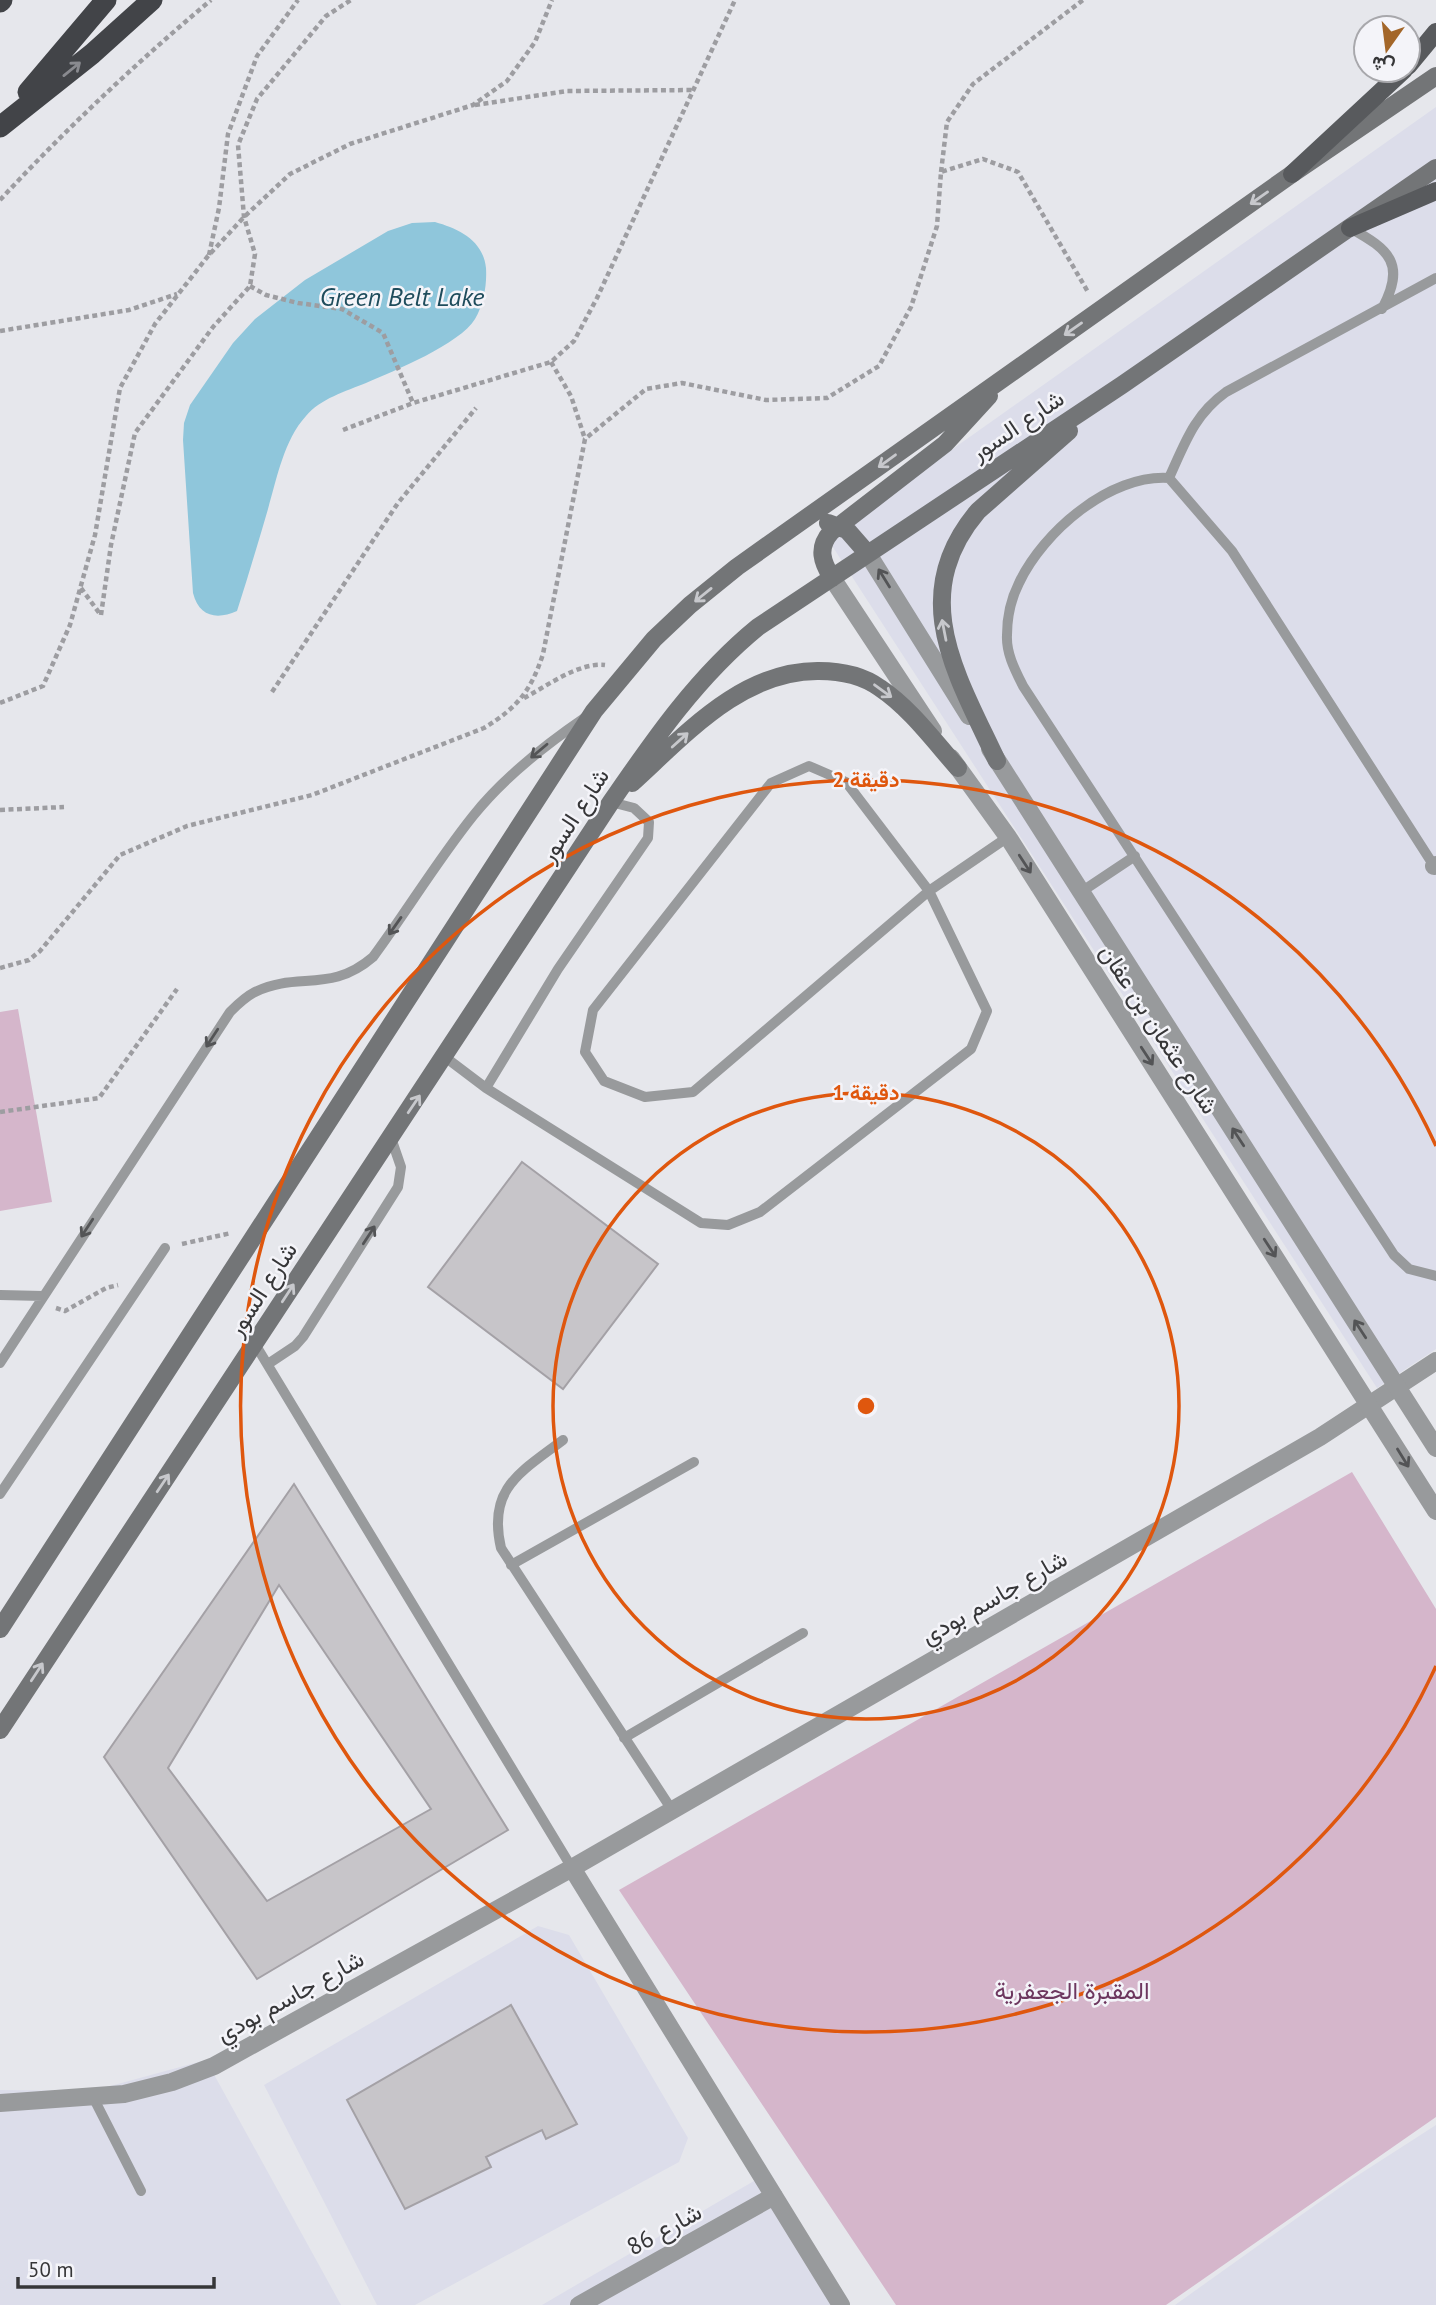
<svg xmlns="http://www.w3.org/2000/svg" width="1436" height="2305" viewBox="0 0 1436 2305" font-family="'PT Sans',Vazirmatn,sans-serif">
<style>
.built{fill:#dcddea}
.green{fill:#d5b6cb}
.water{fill:#8fc6db}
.building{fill:#c7c5c9;stroke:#a4a1a6;stroke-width:2;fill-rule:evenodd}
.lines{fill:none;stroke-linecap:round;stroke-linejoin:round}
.path{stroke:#9d9da1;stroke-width:4.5;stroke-dasharray:5 3.5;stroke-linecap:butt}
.service{stroke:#989a9c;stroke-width:10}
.minor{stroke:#989a9c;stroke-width:18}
.tertiary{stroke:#989a9c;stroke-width:18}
.secondary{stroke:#737577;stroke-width:18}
.primary{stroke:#585a5d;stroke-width:18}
.motorway{stroke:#424448;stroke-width:21}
.oneway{stroke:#898a8f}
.oneway2{stroke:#c7c8cc}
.oneway3{stroke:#535456}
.ring{fill:none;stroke:#df570e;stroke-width:3.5}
.labels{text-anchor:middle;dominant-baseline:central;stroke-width:5;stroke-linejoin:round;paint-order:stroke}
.street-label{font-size:24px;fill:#363638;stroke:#f4f4f9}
.park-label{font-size:24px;fill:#6d375f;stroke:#f4f4f9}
.water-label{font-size:26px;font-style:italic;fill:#1e4c5c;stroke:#f4f4f9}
.centre{fill:#df570e;stroke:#f4f4f9;stroke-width:3.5}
.ring-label{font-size:21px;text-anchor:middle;font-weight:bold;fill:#df570e;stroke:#f4f4f9;stroke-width:5;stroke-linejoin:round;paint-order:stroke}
</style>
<rect width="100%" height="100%" fill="#e6e7ec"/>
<!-- built -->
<path class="built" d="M1436,107V1349L1377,1388L827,538Z
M538,1926L569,1935L688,2138L679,2162L415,2305H377L264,2085Z
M206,2060L341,2305H0V2090L92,2091Z
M1436,2125V2305H1175L1349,2181Z
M759,2178L843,2305H542Z"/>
<!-- green -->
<path class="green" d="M18,1009L52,1202L0,1211V1012Z
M1352,1472L1436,1609V2117L1166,2305H896L619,1890Z"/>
<!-- water -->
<path class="water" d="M435,222C459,229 483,240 486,268C487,284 484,304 475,319C460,344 394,371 366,383C346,391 320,399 306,416C284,440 277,478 268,509C258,543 248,577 237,611C217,620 199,617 193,593L183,440L184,423L190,405L233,343L255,319L305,280L388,231L412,223Z"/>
<!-- building -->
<path class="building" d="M522,1162L658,1264L563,1389L428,1287Z
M294,1484L508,1830L257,1979L104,1757ZM279,1585L431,1809L267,1901L168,1768Z
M511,2005L577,2124L546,2139L542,2130L486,2157L491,2167L405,2209L347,2100Z"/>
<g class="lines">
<!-- path -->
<path class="path" d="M475,105L567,91L694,90
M941,172L947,122L973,84L1083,0
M0,200C66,129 137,62 211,0
M209,255L219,208L228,134L257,56L298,0
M250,286L266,295L298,303L342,309L383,333L413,403
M0,331L129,310L177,294
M551,362L571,396L585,439
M343,430L413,403L551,362L574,341L597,298L735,0
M81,588L100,614
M101,615L111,545L135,433L213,327L250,286L255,254L244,217L238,145L257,99L326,16L351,0
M272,692L398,503L476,408
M524,698C547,686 579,662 605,665
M0,703L43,686L70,625L95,535L120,388L155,324L208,256L244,217L290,174L350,144L473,105L507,81L535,42L552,0
M0,810L64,807
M0,968L29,960L40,951L120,855L187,826L312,795L484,728C517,708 531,691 543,654L585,439L646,389L682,383L766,400L827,398L879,366L911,307L937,226L941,172L983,159L1018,172L1088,292
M0,1112L99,1098L177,989
M182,1244L231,1233
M56,1308L65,1311L106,1288L118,1285"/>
<!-- service -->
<path class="service" d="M1350,228C1390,250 1406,264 1382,309
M1169,478C1185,443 1194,415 1226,392L1436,278
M1436,869L1232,551L1169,478C1110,474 1043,532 1019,583C1011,599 1007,618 1007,635C1006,653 1015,670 1023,686L1394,1255L1409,1269L1436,1276
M1081,892L1135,856
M445,1057L486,1088L701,1223L728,1225L760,1212L971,1049L987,1011L929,891L846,782L809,766L771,783L593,1010L585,1052L604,1081L645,1097L693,1092L929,891L1008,837
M486,1088L558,969L648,838L649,822L634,808L611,802
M0,1295L43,1296
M255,1344L572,1868
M0,1363L230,1012C238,1004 245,997 255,992C298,971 330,994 373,957C407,911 437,861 473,816C504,777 545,745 586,717
M268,1364L295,1346L303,1337L398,1187L401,1167L391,1138
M563,1440C521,1472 487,1488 501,1548L672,1810
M0,1494L165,1248
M511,1565L694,1462
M624,1738L803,1633
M93,2097L141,2191"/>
<!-- minor -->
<path class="minor" d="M1434,866L1436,865
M572,1868L841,2305
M0,2103L124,2094L172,2082L214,2066L572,1868L1320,1437L1436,1361
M579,2305L774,2196"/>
<!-- tertiary -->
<path class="tertiary" d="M868,554L969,716
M832,578L933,731
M990,749L1436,1448
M951,758L1008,837L1436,1511"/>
<!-- secondary -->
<path class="secondary" d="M828,523L847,530L868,554
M832,578C822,562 817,548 831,532L945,444L989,396
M997,761C957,675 906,596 978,511L1069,431
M632,783C685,735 742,670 819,671C840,671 862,675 880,688C910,708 934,741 958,768
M0,1629L594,711L654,639L690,605L737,567L1292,174L1436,76
M0,1730L611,802C655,738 698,676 758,627L1122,385L1436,168"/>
<!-- primary -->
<path class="primary" d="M1408,66L1436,32
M1292,174L1404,70
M1350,228L1436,191"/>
<!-- motorway -->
<path class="motorway" d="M0,2L2,0
M28,92L106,0
M0,127L92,54L152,0"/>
</g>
<!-- one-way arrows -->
<defs><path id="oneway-shaft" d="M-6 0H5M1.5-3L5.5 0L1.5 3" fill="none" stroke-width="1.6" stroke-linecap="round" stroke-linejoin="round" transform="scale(1.75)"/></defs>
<use class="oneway" href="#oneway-shaft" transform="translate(72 69) rotate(-39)"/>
<g class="oneway2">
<use href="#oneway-shaft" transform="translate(1259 198) rotate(145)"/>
<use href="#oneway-shaft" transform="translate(1073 329) rotate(145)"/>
<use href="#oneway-shaft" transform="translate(887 461) rotate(144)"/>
<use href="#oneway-shaft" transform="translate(703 595) rotate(141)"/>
<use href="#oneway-shaft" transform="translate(944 630) rotate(-101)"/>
<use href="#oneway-shaft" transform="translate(883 691) rotate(36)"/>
<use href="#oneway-shaft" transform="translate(680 740) rotate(-42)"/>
<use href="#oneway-shaft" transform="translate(414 1104) rotate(-56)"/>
<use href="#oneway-shaft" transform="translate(288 1293) rotate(-57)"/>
<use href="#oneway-shaft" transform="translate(163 1483) rotate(-56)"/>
<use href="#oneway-shaft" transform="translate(37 1672) rotate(-57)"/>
</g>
<g class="oneway3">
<use href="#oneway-shaft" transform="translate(884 578) rotate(-122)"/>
<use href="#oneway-shaft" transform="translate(539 751) rotate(140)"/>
<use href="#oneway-shaft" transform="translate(1025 864) rotate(57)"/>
<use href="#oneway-shaft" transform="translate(395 926) rotate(125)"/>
<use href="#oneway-shaft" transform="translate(212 1038) rotate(123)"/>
<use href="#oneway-shaft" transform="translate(1147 1056) rotate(57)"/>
<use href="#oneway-shaft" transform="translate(1238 1137) rotate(-123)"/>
<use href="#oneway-shaft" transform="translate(87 1228) rotate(123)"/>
<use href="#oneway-shaft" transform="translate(369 1235) rotate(-57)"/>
<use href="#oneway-shaft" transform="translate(1270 1248) rotate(57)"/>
<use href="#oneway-shaft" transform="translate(1360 1329) rotate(-123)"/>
<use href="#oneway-shaft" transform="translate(1403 1458) rotate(58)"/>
</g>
<!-- distance rings -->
<g class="ring">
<circle cx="866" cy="1406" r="313"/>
<path d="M1436 1666A626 626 0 1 1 1436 1146"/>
</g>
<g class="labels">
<!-- street labels -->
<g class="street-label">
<text transform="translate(1017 425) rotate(-34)">شارع السور</text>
<text transform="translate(574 815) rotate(-57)">شارع السور</text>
<text transform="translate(1159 1029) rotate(57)">شارع عثمان بن عفان</text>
<text transform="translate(262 1289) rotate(-57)">شارع السور</text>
<text transform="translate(994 1597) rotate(-30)">شارع جاسم بودي</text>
<text transform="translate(290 1996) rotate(-29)">شارع جاسم بودي</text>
<text transform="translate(664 2229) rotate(-29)">شارع 86</text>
</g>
<!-- park labels -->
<g class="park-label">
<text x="1072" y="1990">المقبرة الجعفرية</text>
</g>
<!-- water labels -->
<g class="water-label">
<text x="402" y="296">Green Belt Lake</text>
</g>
</g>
<circle cx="866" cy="1406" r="10" class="centre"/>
<g class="ring-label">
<text x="866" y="787">2 دقيقة</text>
<text x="866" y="1100">1 دقيقة</text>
</g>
<!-- north arrow -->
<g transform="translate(1387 49) rotate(194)"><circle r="33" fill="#f4f4f9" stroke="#a8a8ac" stroke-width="2"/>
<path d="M0-5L12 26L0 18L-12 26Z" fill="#a36629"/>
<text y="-10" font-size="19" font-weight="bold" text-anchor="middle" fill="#363638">ش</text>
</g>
<!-- scale -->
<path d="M18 2277v10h196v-10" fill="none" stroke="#363638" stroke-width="3.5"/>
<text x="28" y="2277" font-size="21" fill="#363638" stroke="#f4f4f9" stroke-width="5" paint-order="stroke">50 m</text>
</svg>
